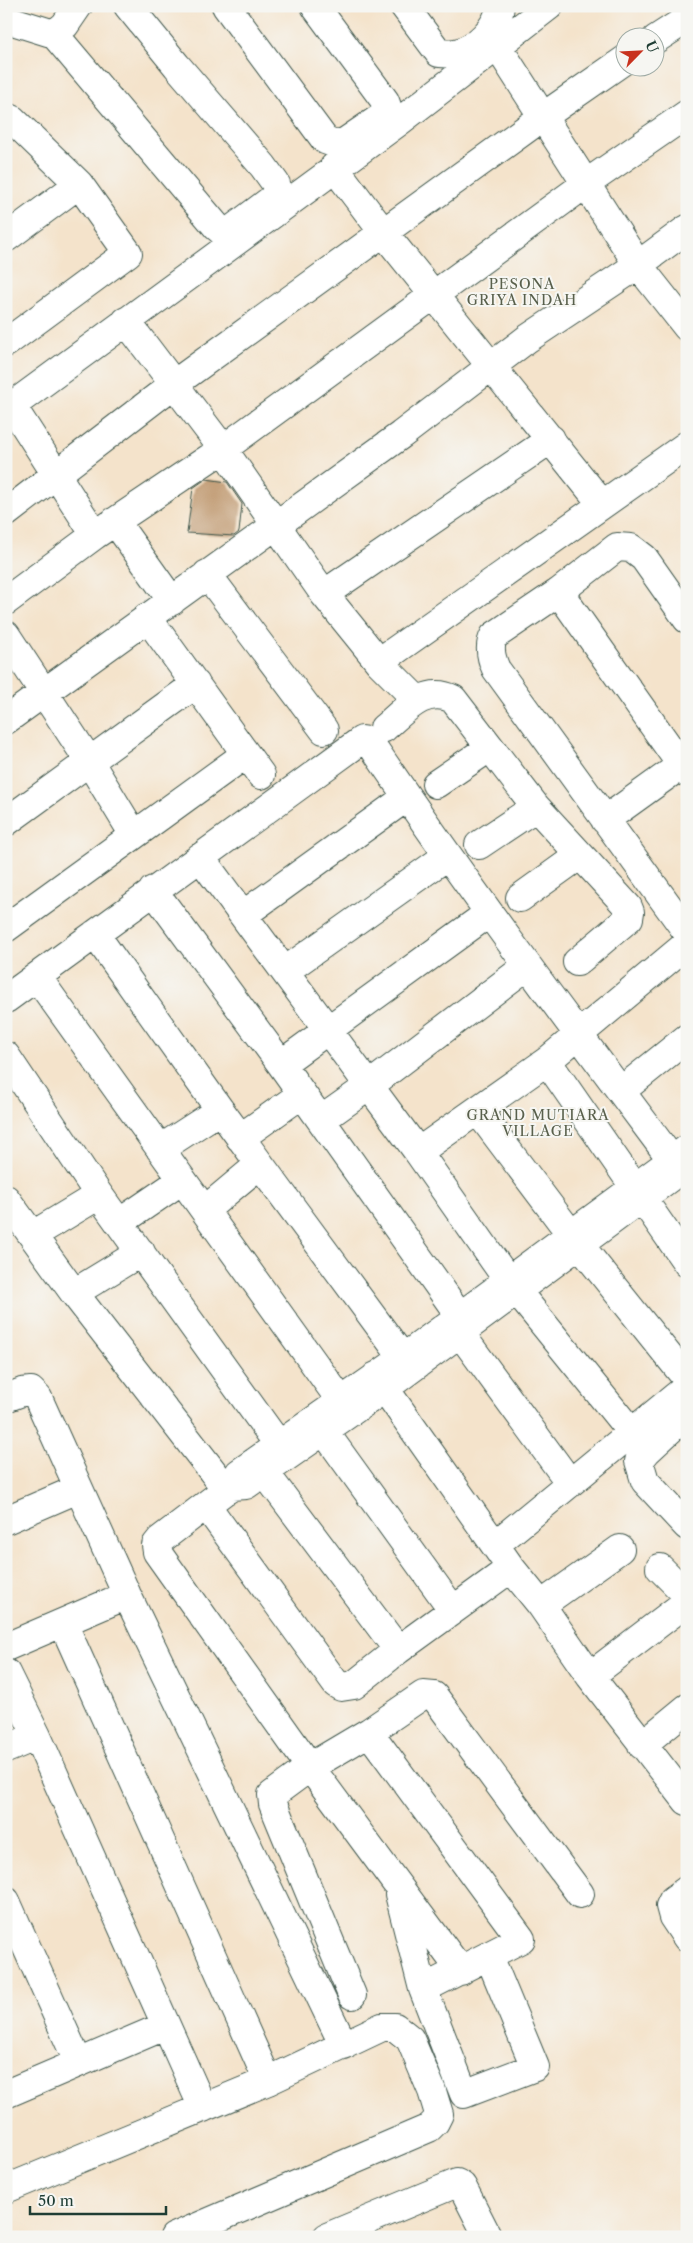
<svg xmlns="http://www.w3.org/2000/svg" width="693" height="2243" viewBox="0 0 693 2243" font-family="'Libre Caslon Text',serif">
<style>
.building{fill:#c4a07a}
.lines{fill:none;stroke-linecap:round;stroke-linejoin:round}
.minor-casing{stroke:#3f564b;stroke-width:30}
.minor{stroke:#fff;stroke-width:28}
.labels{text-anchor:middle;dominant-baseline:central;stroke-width:4;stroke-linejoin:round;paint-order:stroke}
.neighbourhood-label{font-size:14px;letter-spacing:1px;fill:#59604c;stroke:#f6f6f2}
</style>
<rect width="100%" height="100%" fill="#f6f6f2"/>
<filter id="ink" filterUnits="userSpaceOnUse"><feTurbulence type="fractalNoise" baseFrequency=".02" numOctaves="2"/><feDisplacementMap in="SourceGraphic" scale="10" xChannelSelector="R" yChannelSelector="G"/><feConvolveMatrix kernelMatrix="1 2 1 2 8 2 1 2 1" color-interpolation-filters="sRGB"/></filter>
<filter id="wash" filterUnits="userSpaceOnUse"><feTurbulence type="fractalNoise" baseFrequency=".0096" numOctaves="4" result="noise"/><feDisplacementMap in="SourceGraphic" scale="20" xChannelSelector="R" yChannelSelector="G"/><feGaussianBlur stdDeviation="1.12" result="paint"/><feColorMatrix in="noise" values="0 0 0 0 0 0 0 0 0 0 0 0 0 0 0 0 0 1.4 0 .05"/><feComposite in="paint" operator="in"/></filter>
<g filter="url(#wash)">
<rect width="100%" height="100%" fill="#f4e3cb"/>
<g id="blocks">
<!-- building -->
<path class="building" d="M206,479L227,482L242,504L239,532L234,536L187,533L193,488Z"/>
</g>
</g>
<g filter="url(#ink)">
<use href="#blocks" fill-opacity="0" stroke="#3f564b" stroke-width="1"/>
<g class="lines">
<!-- minor casing -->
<g class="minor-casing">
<path id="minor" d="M226,6L325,140L336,144L345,142L389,112L385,101L315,6
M404,6L439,53C444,53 450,54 455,53C475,50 499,26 500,6
M6,19L54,34L217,227L223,232L230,231L275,197L276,184L263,166L177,66L128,6
M54,34L65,25L78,6
M656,39L687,19
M498,47L638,265L687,327
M6,117L12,119L79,184L128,253L6,343
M334,167L383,232L602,504
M6,238L79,184
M126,321L223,449L324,594L379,662L417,700
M12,406L95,535
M6,410L400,121L549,6
M6,513L174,384L544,116L626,59
M115,521L172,601
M207,574L324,730
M559,592L687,773
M324,594L551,439
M6,601L95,535L223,449L587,183L687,114
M147,617L261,775
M687,619L644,558L631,548L617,547L559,592L494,636C488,647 491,658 496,669L687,932
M6,635L89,761L134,835
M379,662L687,445
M6,720L401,435L527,339L638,265L687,229
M384,728C404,711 425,685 453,699L536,807L628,907L630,912L629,918L577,962
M436,784L489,748
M605,820L687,761
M6,822L196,684
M479,845L536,807
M200,857L418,1152L507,1279L631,1432
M153,890L281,1064L460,1316
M520,898L580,855
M243,915L407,797
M6,928L246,754
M95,934L220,1110L403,1358
M285,971L447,856
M37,977L341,1401
M6,999L359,742L362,740L369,741C465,884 569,1022 672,1160
M6,1056L99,1195L278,1444
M547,1061L687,1263
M281,1064L489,913
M621,1091L687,1038
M478,1111L570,1233L687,1379
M321,1120L369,1086L527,966
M240,1138L302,1094
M160,1149L220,1110
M687,1149L403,1358L239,1473L231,1486L246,1485L384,1389L687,1165
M418,1152L547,1061L687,944
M6,1199L74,1293L227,1490
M205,1210L260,1164
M119,1223L182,1180
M33,1235L99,1195
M74,1293L141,1252
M452,1322L570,1483
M376,1376L511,1568L541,1605L590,1676L687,1801
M6,1398L22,1392L31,1391L38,1398L127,1595L344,2046
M687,1414L647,1451L639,1461L645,1481L687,1526
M316,1420L453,1610
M256,1461L398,1650
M231,1486L160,1540L156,1545L157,1552L310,1767L369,1732L423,1695L434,1696L580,1894
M206,1505L336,1684L341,1687L354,1685L398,1650L511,1568
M6,1520L78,1489
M496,1544L687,1387
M660,1568L687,1595
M541,1605L620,1549
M63,1623L268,2081
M6,1647L127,1595
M6,1673L37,1736L203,2108
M590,1676L687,1602
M369,1732L521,1939L423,1989L464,2094L535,2067L489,1956
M642,1745L687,1708
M6,1749L37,1736
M687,1890L673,1900L670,1906L673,1917L687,1938
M399,1894L423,1989
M6,1901L78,2062
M352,1995L273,1804L272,1795L310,1767L461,1971
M6,2094L165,2026
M6,2189L268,2081L382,2027H395L410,2039L432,2091L439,2114L435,2122L429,2128L174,2237
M327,2237L457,2183L462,2186L488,2237"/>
</g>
<!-- minor -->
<use href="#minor" class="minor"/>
</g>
</g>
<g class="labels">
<!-- neighbourhood labels -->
<g class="neighbourhood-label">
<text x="522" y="284">PESONA<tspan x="522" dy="16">GRIYA INDAH</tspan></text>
<text x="538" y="1115">GRAND MUTIARA<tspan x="538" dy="16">VILLAGE</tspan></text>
</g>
</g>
<!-- margin -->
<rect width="693" height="2243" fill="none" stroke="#f6f6f2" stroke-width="25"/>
<!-- north arrow -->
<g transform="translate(640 52) rotate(66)"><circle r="24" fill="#f6f6f2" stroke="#a0aca6"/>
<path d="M0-4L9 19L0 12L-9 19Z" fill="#c8321e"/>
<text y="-8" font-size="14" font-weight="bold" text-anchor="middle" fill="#1f3d34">U</text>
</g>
<!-- scale -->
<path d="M30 2206v8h136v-8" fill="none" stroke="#1f3d34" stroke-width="2.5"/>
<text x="38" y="2206" font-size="15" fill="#1f3d34" stroke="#f6f6f2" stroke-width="4" paint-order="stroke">50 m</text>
</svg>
